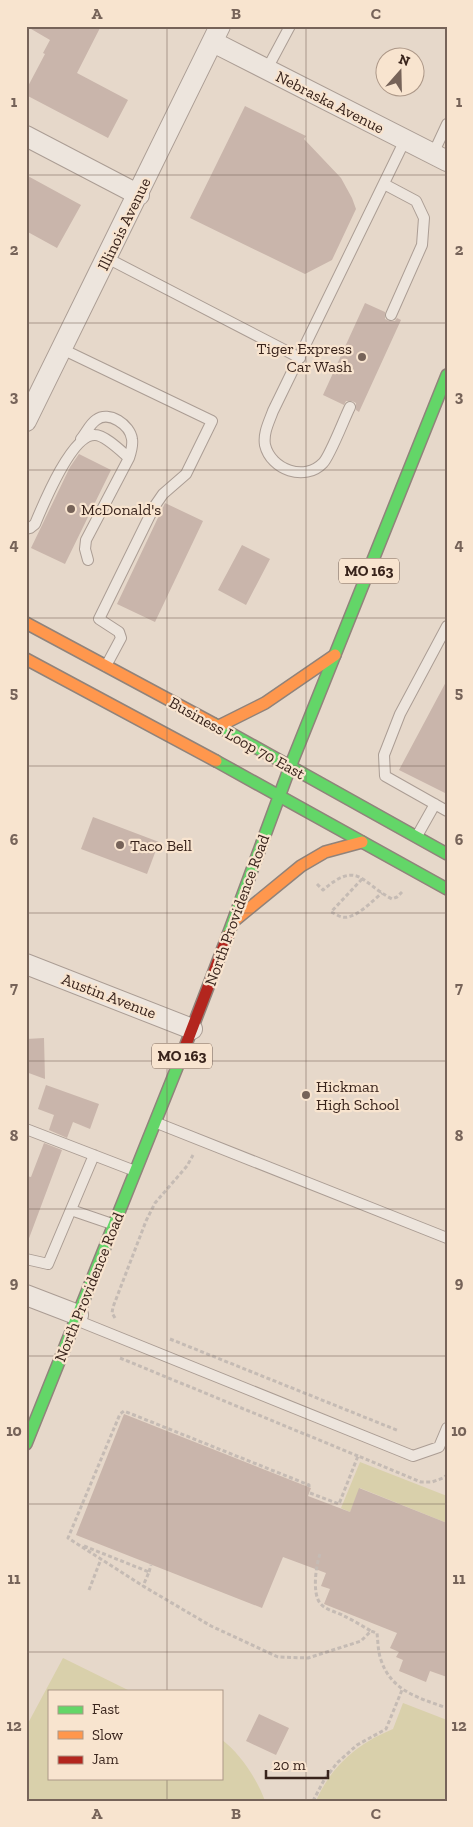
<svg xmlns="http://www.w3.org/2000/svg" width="473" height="1827" viewBox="0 0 473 1827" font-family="'Zilla Slab',serif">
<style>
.green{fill:#d9d0ab}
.building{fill:#c9b5ab}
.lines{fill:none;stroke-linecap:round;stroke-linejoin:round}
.lane-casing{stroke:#ab9d94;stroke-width:12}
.street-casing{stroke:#ab9d94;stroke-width:22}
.fast-casing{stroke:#90837b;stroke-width:14}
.slow-casing{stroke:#90837b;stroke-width:14}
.jam-casing{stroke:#90837b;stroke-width:14}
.path{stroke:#c5bbb4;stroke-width:3;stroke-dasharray:4 2.5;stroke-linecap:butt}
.lane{stroke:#ede5dd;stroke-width:10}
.street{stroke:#ede5dd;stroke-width:20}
.fast{stroke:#63d668;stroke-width:11}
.slow{stroke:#ff974d;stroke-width:11}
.jam{stroke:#b3261e;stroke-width:11}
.grid{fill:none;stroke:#766359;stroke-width:1;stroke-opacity:0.55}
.poi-dot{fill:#766359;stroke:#f8e4cf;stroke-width:2}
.labels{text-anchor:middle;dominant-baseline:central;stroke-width:4.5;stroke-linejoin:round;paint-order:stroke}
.shield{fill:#f8e4cf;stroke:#725e52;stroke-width:1}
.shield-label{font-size:15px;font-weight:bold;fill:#39241c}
.street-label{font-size:16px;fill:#39241c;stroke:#f8e4cf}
.poi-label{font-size:16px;fill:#39241c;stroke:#f8e4cf;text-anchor:start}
.neatline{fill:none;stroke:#766359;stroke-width:2}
.grid-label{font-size:16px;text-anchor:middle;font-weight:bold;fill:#766359}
</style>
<rect width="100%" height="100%" fill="#e6d8ca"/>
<!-- green -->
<path class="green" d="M360,1462L447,1496V1523L360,1488L350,1512L341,1508Z
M63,1658L130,1691H49V1778H221V1739C240,1753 257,1779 265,1801H26V1727Z
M403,1703L447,1720V1801H316C331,1766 358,1743 393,1729Z"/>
<!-- building -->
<path class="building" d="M26,26H101L77,73L128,100L108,138L26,95V90L45,54L43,53L50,40Z
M245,106L306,136L304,139L341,178L352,198L356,209L332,260L305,274L190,218Z
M26,175L81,205L57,248L26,231Z
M365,303L385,312V319L389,321H395L397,318L401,320L359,412L356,410V403L352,401H346L344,405L323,395Z
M79,454L111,470L65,564L31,548L70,467Z
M165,503L203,521L155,622L117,604Z
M242,545L270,559L246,605L218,590Z
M447,680V794L399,770Z
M93,817L159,842L147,874L81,849Z
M44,1038L45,1079L26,1072V1039Z
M46,1085L99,1104L90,1129L73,1122L67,1138L49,1130L54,1115L38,1109Z
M44,1143L62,1150L28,1241H26V1176L31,1177Z
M124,1414L311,1488L308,1496L350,1512L359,1488L447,1523V1677L430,1671L426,1682L399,1671L403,1660L396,1657L399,1652L390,1648L397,1633L324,1604L330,1589L321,1586L326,1573L283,1557L262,1608L76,1535Z
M259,1714L289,1728L276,1755L246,1741Z"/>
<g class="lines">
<!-- lane casing -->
<g class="lane-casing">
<path id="lane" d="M267,69L290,26
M433,154L447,124
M384,184L416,201L424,218L422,245L391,315
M107,258L300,358
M62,349L212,421L186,474L163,494L154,507L99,619L119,632L121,638L106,666
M350,407C344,419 330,456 323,463C305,482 271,470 265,445C263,433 269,422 273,411L405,140
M81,439C86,433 90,424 96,420C109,410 130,425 132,439C133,445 131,452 129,458
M26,529L30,528L35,524C43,505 72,434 95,435C105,435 122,452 129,458L86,540L85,549L88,560
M447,626L400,714L384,755L385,776L447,811
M417,836L435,804
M157,1123L447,1238
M26,1129L135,1171
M71,1210L112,1224
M26,1259L48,1264L94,1155
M76,1320L413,1456L439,1447L447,1428"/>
</g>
<!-- street casing -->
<g class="street-casing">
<path id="street" d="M213,42L447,161
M26,136L139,195
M26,421L220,26
M26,964L192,1029
M26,1295L78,1315"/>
</g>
<!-- fast casing -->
<g class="fast-casing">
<path id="fast" d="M214,724L447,854
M216,761L447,889
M228,935L290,767L447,375
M26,1444L180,1060"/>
</g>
<!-- slow casing -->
<g class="slow-casing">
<path id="slow" d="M26,623L214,724
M26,659L216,761
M217,727L265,703L335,655
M235,920L301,866L325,852L362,842"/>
</g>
<!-- jam casing -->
<g class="jam-casing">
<path id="jam" d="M180,1060L228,935"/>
</g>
<!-- path -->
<path class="path" d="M362,879L331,912C334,913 338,916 342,917C355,920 372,901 382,893
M317,884L323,890C358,860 360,882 392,899L397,897L402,892
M115,1318L112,1313L113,1307L146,1221L155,1203L187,1166L193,1155
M170,1339L399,1431
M120,1358L358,1456
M309,1487V1485L124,1411L120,1414L68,1538L143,1586L211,1626L278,1657L308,1658L361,1641L371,1631L377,1633C378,1642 378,1652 381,1660C391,1691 419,1698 447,1708
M310,1493L339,1504L358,1456L421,1482H432L443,1478L447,1475
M84,1546L149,1572L143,1586
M320,1554C316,1565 312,1593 320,1603C325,1610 337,1612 344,1616C353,1620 362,1626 371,1631
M149,1572L151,1565
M89,1590L101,1559
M313,1801L324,1780L337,1763L357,1745L386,1729L402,1690"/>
<!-- lane -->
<use href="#lane" class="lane"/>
<!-- street -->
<use href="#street" class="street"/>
<!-- fast -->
<use href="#fast" class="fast"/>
<!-- slow -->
<use href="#slow" class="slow"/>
<!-- jam -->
<use href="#jam" class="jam"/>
</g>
<!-- grid -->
<path class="grid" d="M167,26V1691M306,26V1801M26,175H447M26,323H447M26,470H447M26,618H447M26,766H447M26,913H447M26,1061H447M26,1209H447M26,1356H447M26,1504H447M26,1652H447M167,1778V1801"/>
<!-- markers -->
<g class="poi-dot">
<circle cx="362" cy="357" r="5"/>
<circle cx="71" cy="509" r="5"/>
<circle cx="120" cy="845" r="5"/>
<circle cx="306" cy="1095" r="5"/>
</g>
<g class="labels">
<!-- shield labels -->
<g class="shield">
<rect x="339" y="558.5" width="60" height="25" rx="4"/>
<rect x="152" y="1043.5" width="60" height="25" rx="4"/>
</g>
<g class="shield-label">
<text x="369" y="571">MO 163</text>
<text x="182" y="1056">MO 163</text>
</g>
<!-- street labels -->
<g class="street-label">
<text transform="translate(330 102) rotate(27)">Nebraska Avenue</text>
<text transform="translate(124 224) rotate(-64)">Illinois Avenue</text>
<text transform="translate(237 738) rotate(29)">Business Loop 70 East</text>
<text transform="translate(237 910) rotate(-70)">North Providence Road</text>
<text transform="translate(109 996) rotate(21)">Austin Avenue</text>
<text transform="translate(89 1287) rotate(-68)">North Providence Road</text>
</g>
<!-- poi labels -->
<g class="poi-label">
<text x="352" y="348" text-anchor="end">Tiger Express<tspan x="352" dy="18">Car Wash</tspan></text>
<text x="81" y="509">McDonald's</text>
<text x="130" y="845">Taco Bell</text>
<text x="316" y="1086">Hickman<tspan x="316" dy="18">High School</tspan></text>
</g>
</g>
<!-- border -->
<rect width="473" height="1827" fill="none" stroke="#f8e4cf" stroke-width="55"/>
<!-- legend -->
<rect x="48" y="1690" width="175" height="90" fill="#f8e4cf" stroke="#ac9787"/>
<rect x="58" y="1706" width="25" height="8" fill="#63d668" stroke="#ac9787"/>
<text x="92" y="1714" font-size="15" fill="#39241c">Fast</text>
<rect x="58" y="1731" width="25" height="8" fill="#ff974d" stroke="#ac9787"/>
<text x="92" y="1740" font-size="15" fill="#39241c">Slow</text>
<rect x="58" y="1756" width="25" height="8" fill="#b3261e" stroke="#ac9787"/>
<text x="92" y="1764" font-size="15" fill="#39241c">Jam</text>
<!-- north arrow -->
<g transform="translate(400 72) rotate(20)"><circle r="24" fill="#f8e4cf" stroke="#ac9787"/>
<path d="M0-4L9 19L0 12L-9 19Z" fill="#766359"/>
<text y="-8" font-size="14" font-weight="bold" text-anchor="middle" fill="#39241c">N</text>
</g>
<!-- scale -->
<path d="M266 1770v8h62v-8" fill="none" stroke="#39241c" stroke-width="2.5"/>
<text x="273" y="1770" font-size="15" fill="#39241c" stroke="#f8e4cf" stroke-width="4" paint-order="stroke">20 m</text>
<rect x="28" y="28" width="418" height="1772" class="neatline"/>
<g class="grid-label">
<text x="97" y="19">A</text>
<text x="236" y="19">B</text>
<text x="376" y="19">C</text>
<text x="14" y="107">1</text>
<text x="459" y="107">1</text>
<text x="14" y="255">2</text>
<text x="459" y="255">2</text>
<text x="14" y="402">3</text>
<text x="459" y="402">3</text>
<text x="14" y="550">4</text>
<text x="459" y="550">4</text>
<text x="14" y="698">5</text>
<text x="459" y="698">5</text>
<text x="14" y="845">6</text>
<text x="459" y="845">6</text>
<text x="14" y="993">7</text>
<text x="459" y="993">7</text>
<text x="14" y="1141">8</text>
<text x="459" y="1141">8</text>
<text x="14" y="1288">9</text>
<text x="459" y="1288">9</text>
<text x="14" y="1436">10</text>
<text x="459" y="1436">10</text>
<text x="14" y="1584">11</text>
<text x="459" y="1584">11</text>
<text x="14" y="1731">12</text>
<text x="459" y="1731">12</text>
<text x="97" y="1819">A</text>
<text x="236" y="1819">B</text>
<text x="376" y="1819">C</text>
</g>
</svg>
